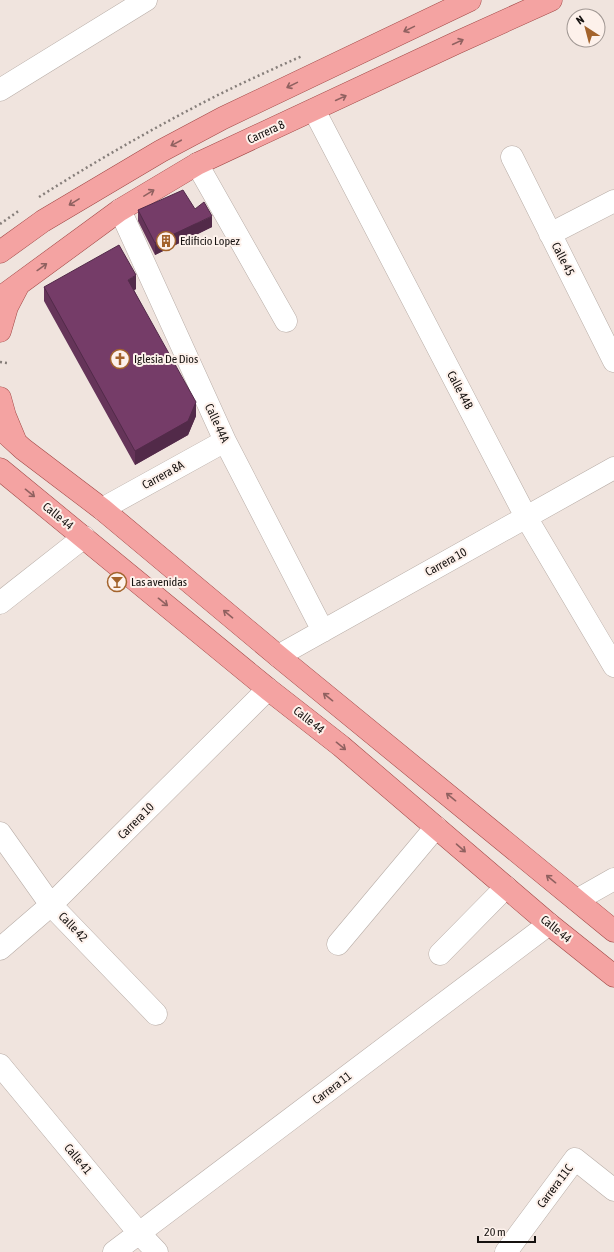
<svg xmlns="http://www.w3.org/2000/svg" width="614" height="1252" viewBox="0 0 614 1252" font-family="'Asap Condensed',sans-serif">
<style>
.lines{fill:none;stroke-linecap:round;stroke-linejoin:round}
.minor-casing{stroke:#b8ada7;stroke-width:23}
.major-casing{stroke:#a14846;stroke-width:23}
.path{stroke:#867e7a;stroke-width:2.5;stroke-dasharray:2 3;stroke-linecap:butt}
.minor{stroke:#fff;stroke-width:22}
.major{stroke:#f4a3a2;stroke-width:22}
.wall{fill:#653459}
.shaded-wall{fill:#522a49}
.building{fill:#753c68;stroke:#522a49}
.oneway{stroke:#906160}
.labels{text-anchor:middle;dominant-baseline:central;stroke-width:4;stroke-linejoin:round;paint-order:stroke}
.street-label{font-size:12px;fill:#15110f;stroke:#fdf1eb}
.poi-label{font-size:12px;fill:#15110f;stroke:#fdf1eb;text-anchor:start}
</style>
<rect width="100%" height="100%" fill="#f0e4de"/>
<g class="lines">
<!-- minor casing -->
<g class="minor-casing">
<path id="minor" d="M0,90L146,0
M314,110L526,517L614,666
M512,157L614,361
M197,164L286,321
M120,210L225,441L323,631
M550,234L614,201
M102,509L225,441
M0,603L84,537
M278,656L614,468
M0,833L51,905L156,1014
M577,900L614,879
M338,944L436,827
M0,949L51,905L268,689
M440,954L506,887
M0,1065L139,1233L157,1252
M114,1252L549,924
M506,1252L575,1159L614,1190"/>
</g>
<!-- major casing -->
<g class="major-casing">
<path id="major" d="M0,252L43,221L161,151L223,118L470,0
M0,298L120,210L197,164L456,43L551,0
M0,331L7,307L18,286
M0,398L5,416L15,440
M0,428L23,449L102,509L278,656L614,931
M0,469L268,689L341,746L549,924L614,976"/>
</g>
<!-- path -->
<path class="path" d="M39,197C96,161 155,127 216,96C244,82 273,69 302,56
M0,224L20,210
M0,362L7,363"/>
<!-- minor -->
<use href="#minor" class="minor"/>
<!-- major -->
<use href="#major" class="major"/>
</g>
<!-- wall -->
<path class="wall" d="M138,210L212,227L155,255L138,221Z
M44,287L136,289L134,290L196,416L188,435L135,465L44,301Z"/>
<!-- shaded-wall -->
<path class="shaded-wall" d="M212,216V227L155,255V243Z
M136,275V289L128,294V280Z
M196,402V416L188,435L135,465V451Z"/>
<!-- building -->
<path class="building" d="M183,190L195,209L204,202L212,216L155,243L138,210Z
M119,245L136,275L128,280L196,402L188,421L135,451L44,287Z"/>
<!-- one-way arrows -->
<defs><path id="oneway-shaft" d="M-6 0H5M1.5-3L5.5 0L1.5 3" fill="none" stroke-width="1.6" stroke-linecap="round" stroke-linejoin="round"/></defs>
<g class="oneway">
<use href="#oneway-shaft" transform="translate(409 29) rotate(154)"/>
<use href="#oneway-shaft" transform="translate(458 42) rotate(-25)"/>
<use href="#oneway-shaft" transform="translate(292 85) rotate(154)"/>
<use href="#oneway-shaft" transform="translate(341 98) rotate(-25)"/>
<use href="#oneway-shaft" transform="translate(176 143) rotate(152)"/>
<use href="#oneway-shaft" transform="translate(149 193) rotate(-31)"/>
<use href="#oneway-shaft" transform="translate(74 202) rotate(148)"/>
<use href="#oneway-shaft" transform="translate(42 267) rotate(-36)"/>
<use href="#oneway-shaft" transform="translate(30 493) rotate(39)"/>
<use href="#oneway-shaft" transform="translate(163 602) rotate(39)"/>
<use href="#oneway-shaft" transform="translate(228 614) rotate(-140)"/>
<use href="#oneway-shaft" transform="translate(328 697) rotate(-141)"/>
<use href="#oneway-shaft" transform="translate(341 746) rotate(39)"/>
<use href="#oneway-shaft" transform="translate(451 797) rotate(-141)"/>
<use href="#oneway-shaft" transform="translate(461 848) rotate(41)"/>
<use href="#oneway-shaft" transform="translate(551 879) rotate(-141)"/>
</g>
<!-- icons -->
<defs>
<g id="building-ring" transform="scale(1)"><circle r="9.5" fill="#fdf1eb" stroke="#a3632c" stroke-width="1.5"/><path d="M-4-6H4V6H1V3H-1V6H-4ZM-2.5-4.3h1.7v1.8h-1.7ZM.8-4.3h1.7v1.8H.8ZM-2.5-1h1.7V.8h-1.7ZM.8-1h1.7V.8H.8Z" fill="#a3632c"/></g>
<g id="church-ring" transform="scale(1)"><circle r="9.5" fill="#fdf1eb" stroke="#a3632c" stroke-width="1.5"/><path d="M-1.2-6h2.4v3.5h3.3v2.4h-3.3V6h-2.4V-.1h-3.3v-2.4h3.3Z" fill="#a3632c"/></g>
<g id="bar-ring" transform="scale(1)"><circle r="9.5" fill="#fdf1eb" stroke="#a3632c" stroke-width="1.5"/><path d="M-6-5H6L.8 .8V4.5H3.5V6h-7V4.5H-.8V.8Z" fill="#a3632c"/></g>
</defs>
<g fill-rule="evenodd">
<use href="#building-ring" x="166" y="241"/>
<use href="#church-ring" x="120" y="359"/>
<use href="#bar-ring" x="117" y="582"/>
</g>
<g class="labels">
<!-- street labels -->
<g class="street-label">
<text transform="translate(266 132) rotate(-25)">Carrera 8</text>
<text transform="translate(563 259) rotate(63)">Calle 45</text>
<text transform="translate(460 390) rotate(62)">Calle 44B</text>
<text transform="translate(217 423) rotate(65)">Calle 44A</text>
<text transform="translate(163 475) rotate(-29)">Carrera 8A</text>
<text transform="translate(58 516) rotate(39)">Calle 44</text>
<text transform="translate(446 562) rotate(-29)">Carrera 10</text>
<text transform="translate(309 720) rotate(38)">Calle 44</text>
<text transform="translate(136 821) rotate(-45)">Carrera 10</text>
<text transform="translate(73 927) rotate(46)">Calle 42</text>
<text transform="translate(556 929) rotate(39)">Calle 44</text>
<text transform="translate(332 1088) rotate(-37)">Carrera 11</text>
<text transform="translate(78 1159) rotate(50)">Calle 41</text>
<text transform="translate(555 1186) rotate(-53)">Carrera 11C</text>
</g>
<!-- poi labels -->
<g class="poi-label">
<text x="180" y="241">Edificio Lopez</text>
<text x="134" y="359">Iglesia De Dios</text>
<text x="131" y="582">Las avenidas</text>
</g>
</g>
<!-- north arrow -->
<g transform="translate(586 28) rotate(324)"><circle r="19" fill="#fdf1eb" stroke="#a09793"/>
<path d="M0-3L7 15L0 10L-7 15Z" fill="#a3632c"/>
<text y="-6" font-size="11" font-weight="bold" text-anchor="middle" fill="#15110f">N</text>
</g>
<!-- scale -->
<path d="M478 1236v6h57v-6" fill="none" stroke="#15110f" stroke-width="2"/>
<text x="484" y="1236" font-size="12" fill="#15110f" stroke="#fdf1eb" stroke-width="3" paint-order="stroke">20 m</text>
</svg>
